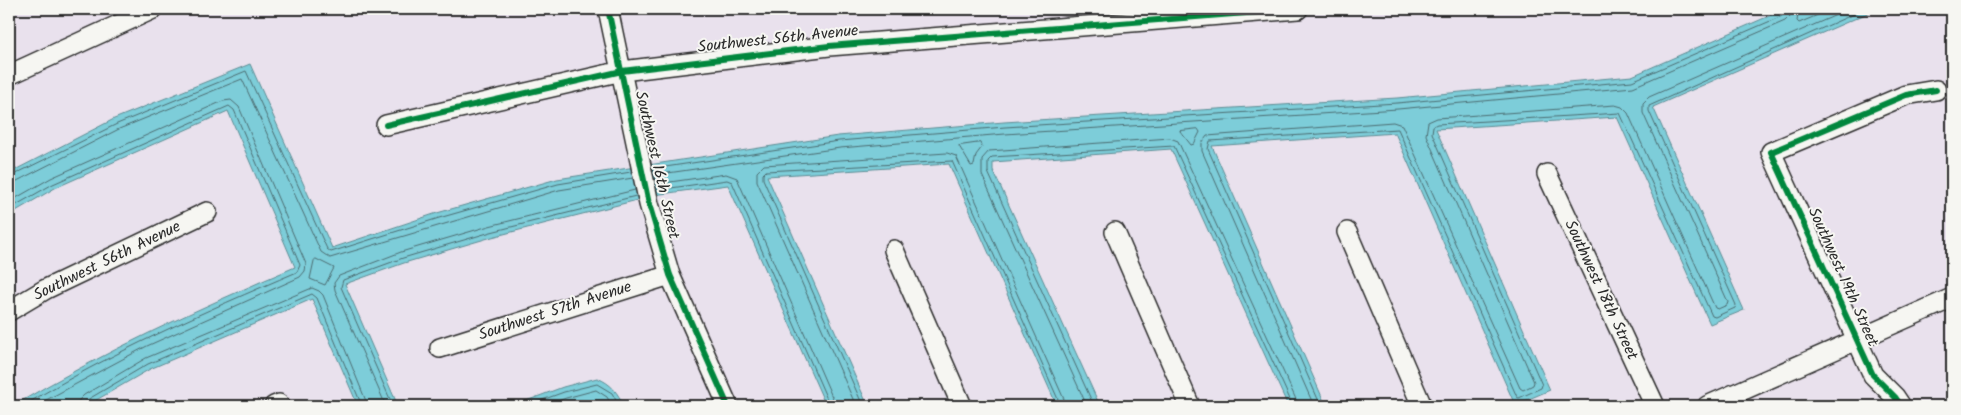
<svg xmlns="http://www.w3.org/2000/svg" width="1961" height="415" viewBox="0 0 1961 415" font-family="Kalam,sans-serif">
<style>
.water{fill:#7dcdd9;stroke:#5c8c93}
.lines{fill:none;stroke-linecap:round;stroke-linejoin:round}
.shore{stroke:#4c6c71;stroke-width:1}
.minor-casing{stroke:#2b2b2b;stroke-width:22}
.minor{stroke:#f6f6f2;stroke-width:19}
.cycleway-casing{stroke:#f6f6f2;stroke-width:9}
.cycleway{stroke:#00873e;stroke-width:6}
.labels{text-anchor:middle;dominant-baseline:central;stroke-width:4;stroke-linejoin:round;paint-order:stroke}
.street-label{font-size:16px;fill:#2b2b2b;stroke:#f6f6f2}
</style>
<rect width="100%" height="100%" fill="#e9e1ed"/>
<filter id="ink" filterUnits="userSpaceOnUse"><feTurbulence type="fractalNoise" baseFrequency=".02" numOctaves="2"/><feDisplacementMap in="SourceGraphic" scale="10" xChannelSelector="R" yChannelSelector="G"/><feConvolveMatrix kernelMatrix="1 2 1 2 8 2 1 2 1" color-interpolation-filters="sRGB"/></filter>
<g filter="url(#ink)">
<!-- water -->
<path class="water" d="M1785,9H1877L1653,107L1744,310L1710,324L1617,117L1436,129L1550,390L1515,405L1395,133L1212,146L1326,406H1288L1171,149L993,162V170L1100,406H1057L949,164L767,176L868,406H826L728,185L661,194L492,237L404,263L345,284L398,406H358L312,299L150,369L86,406H13C103,352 199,308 295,267L228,111L55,188L9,215V173L114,119L250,64L332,248L437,213L557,179L838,136L1004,122L1397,98L1632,76Z
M597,378C612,384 617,392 624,406H513L563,387Z"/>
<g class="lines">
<!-- shore -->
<path class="shore" d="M1799,9L1797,21L1799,23L1832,9
M1198,129L1200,132L1194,144L1191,145L1180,131Z
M980,143L982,147L976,155L974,165L971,166L959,146Z
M652,169L839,141L1005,127L1397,103L1632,81L1782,16L1785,9
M654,175L840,148L1005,134L1398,109L1633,87L1785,21L1790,16L1792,9
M9,177L117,124L246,71L327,249L331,252L439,218L558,184L631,172
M9,183L15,182L119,129L242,79L321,252L330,258L559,190L633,178
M656,184L726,174L737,178L836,406
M657,190L727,180L732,182L830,406
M9,202L51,178L223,101L231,100L239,107L306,264L305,271L300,277L147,346L35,406
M9,209L53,184L229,106L234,110L300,265L297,272C203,312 110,353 23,406
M316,259L334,268L325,285L310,279L314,261Z
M78,406L79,400L84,395L146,358L312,288L319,291L323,295L368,406
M84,406L87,400L148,364L312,294L317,298L362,406
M386,406L335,290L334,283L339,276L401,252L489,226L635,190
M393,406L341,287L343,280L403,258L491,232L636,196
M526,406L564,392L597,384L612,393L619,406
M544,406L566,398L596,390L607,397L612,406
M856,406L757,181V172L764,165L947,153L956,156L1067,406
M863,406L763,179V174L766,171L952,161L1061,406
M1087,406L982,175V159L989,151L1170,138L1178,141L1299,406
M1094,406L988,172V161L992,157L1174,146L1293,406
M1314,406L1202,151V143L1207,136L1393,122L1402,125L1520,388L1523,390L1533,385L1534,382L1426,135L1428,122L1437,118L1615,105L1622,107L1628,113L1715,308L1718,309L1727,305L1728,302L1643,113V103L1649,97L1850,9
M1321,406L1208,149L1210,141L1398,129L1517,397L1519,398L1541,388L1542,385L1432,133L1433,126L1437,124L1620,113L1712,316L1715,317L1735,308L1736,305L1649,111V106L1865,9"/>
<!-- minor casing -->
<g class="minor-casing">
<path id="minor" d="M608,9L649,204L670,275L728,406
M9,75L153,9
M386,125L622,71L829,46L1298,9
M1547,174L1655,406
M1115,232L1190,406
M1347,232L1422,406
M894,250L962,406
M9,311L46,289L207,212
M440,348L670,275
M274,406L279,404
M1707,406L1952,298
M1901,406L1895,397L1873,375L1771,152L1906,95L1936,90"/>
</g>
<!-- minor -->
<use href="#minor" class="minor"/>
<!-- cycleway casing -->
<g class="cycleway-casing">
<path id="cycleway" d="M608,9L649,204L670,275L728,406
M386,125L622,71L829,46L1298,9
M1901,406L1895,397L1873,375L1771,152L1906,95L1936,90"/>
</g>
<!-- cycleway -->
<use href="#cycleway" class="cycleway"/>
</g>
</g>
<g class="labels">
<!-- street labels -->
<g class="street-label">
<text transform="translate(778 39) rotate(-6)">Southwest 56th Avenue</text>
<text transform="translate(657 165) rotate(77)">Southwest 16th Street</text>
<text transform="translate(107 261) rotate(-26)">Southwest 56th Avenue</text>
<text transform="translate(1843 277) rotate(66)">Southwest 19th Street</text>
<text transform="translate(1601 290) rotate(65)">Southwest 18th Street</text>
<text transform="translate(555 311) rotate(-18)">Southwest 57th Avenue</text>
</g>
</g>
<!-- margin -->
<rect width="1961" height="415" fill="none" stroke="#f6f6f2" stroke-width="30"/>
<rect x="15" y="15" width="1931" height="385" fill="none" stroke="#2b2b2b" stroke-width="2" filter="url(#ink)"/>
</svg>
